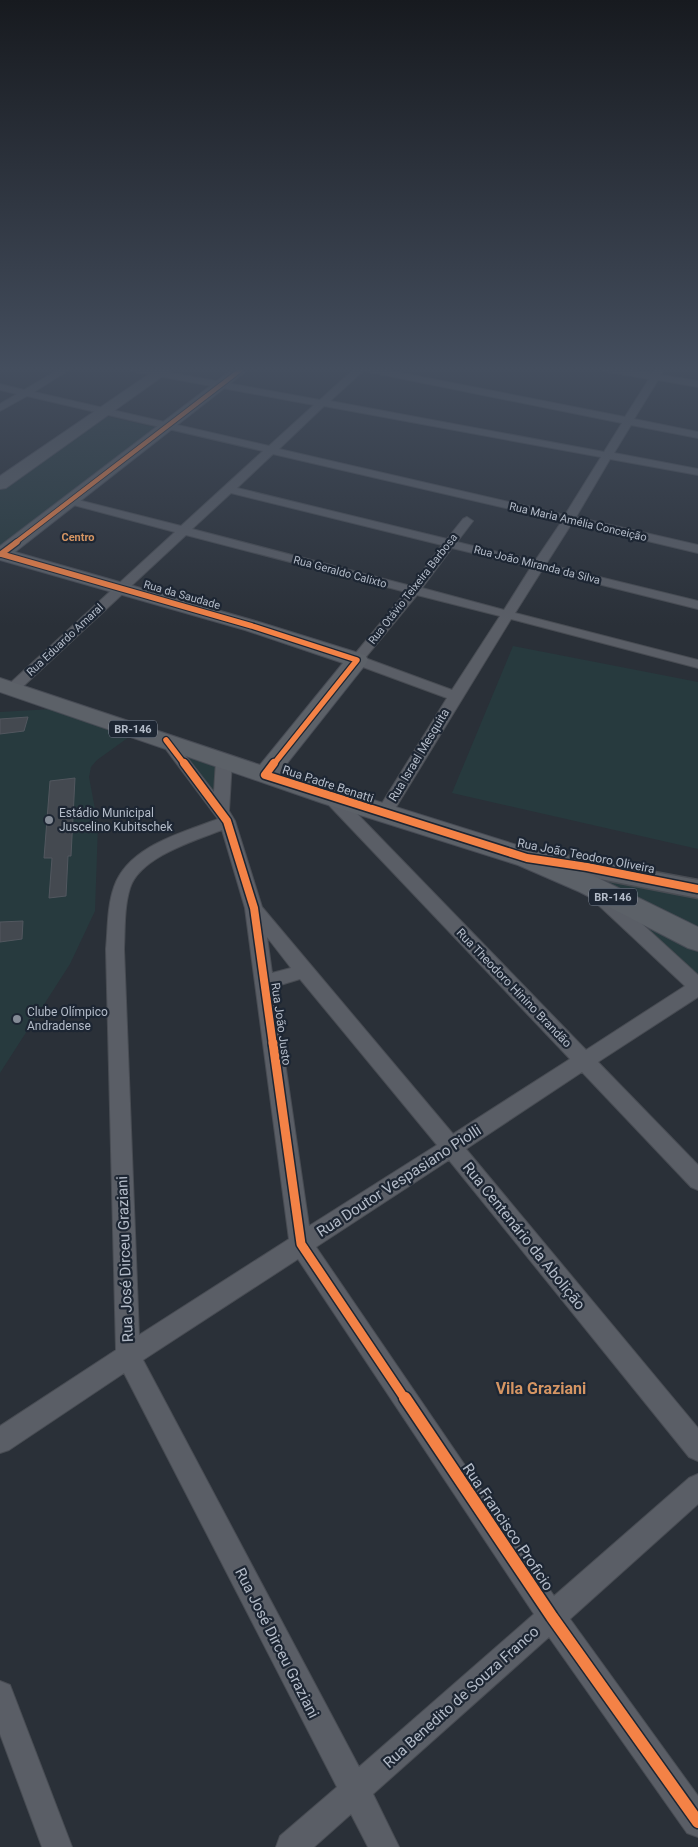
<svg xmlns="http://www.w3.org/2000/svg" width="698" height="1847" viewBox="0 0 698 1847" font-family="Roboto,sans-serif">
<style>
.green{fill:#273a3e}
.building{fill:#444950;stroke:#52575f}
.lines{fill:none;stroke-linecap:round;stroke-linejoin:round}
.street-casing{stroke:#484c53;stroke-width:2}
.secondary-casing{stroke:#484c53;stroke-width:3}
.primary-casing{stroke:#484c55;stroke-width:2}
.street{fill:#5a5e66;fill-rule:evenodd}
.secondary{fill:#595d64;fill-rule:evenodd}
.primary{fill:#5c6168;fill-rule:evenodd}
.cycleway-far4-casing{stroke:#1d2633;stroke-width:6}
.cycleway-far3-casing{stroke:#1d2633;stroke-width:8}
.cycleway-far2-casing{stroke:#1d2633;stroke-width:11}
.cycleway-far1-casing{stroke:#1d2633;stroke-width:12}
.cycleway-casing{stroke:#1d2633;stroke-width:15}
.cycleway-far4{stroke:#f48246;stroke-width:4.5}
.cycleway-far3{stroke:#f48246;stroke-width:5.5}
.cycleway-far2{stroke:#f48246;stroke-width:8}
.cycleway-far1{stroke:#f48246;stroke-width:9}
.cycleway{stroke:#f48246;stroke-width:12}
.poi-dot{fill:#848b96;stroke:#1d2633;stroke-width:2}
.labels{text-anchor:middle;dominant-baseline:central;stroke-width:4.5;stroke-linejoin:round;paint-order:stroke}
.far-street-label{font-size:11px;fill:#b4bcc9;stroke:#1d2633}
.far-neighbourhood-label{font-size:11px;font-weight:bold;fill:#d59563;stroke:#1d2633}
.shield{fill:#1d2633;stroke:#878f9c;stroke-width:1}
.shield-label{font-size:11px;font-weight:bold;fill:#b4bcc9}
.street-label{font-size:12px;fill:#b4bcc9;stroke:#1d2633}
.poi-label{font-size:12px;fill:#b4bcc9;stroke:#1d2633;text-anchor:start}
.near-street-label{font-size:15px;fill:#b4bcc9;stroke:#1d2633}
.near-neighbourhood-label{font-size:16px;font-weight:bold;fill:#d59563;stroke:#1d2633}
</style>
<rect width="100%" height="100%" fill="#2a3038"/>
<!-- green -->
<path class="green" d="M106,416L158,428L0,547V490Z
M513,646L698,682V849L452,793Z
M52,709L129,737L97,760L91,767L89,777L98,825L95,911L70,964L0,1073V712Z
M184,754L216,765L213,793Z
M597,879L698,898V929L665,910Z
M618,908L698,952V973L696,975Z"/>
<!-- building -->
<path class="building" d="M28,717L24,731L0,734V719Z
M75,778L71,856H68L66,896L49,898L52,858H44L50,781Z
M23,921L22,939L0,942V922Z"/>
<g class="lines">
<!-- street casing -->
<g class="street-casing">
<path id="street" d="M61,368H72L34,392L269,446L314,405L131,371L126,368H144L320,400L355,368H376L625,417L649,379L603,371L599,368H617L652,373L656,368H664L661,375L698,381V387L658,380L634,419L698,432V438L631,425L614,453L698,469V475L610,459L576,517L698,545V553L572,523L546,564L698,601V609L542,570L515,613L698,660V668L511,619L390,817L384,819L378,817L376,813L447,698L352,663L350,660L406,592L186,535L17,692H7L5,689L7,686L175,532L66,503L64,501L66,499L70,498L181,526L263,451L27,396L0,411V404L17,394L0,390V384L24,390ZM363,371H364L622,423L604,452L330,401ZM324,406L601,457L565,515L279,449ZM273,454L562,521L535,561L457,542L473,521L467,517L463,519L447,539L237,488ZM231,493L442,545L411,586L192,529ZM452,548L531,567L504,610L422,588ZM417,595L500,616L452,690L365,658Z
M166,735L171,737L214,792L216,761L219,757H229L232,761L229,811L235,821L262,907L453,1134L570,1059L325,801L323,797L325,793L331,792L337,793L586,1050L685,986L593,900L590,895L593,890L599,889L605,890L698,975V997L598,1062L698,1165V1190L691,1187L582,1072L466,1149L698,1428V1461L689,1457L449,1160L316,1247L554,1596L689,1478L698,1474V1504L570,1619L698,1796V1837L687,1833L549,1637L373,1794L399,1847H368L351,1814L314,1847H276L280,1836L337,1787L124,1373L9,1450L0,1453V1426L116,1350L106,949C108,929 107,907 114,887C128,846 182,833 218,819L159,740L161,737ZM222,830L245,908L289,1239L139,1335L124,949C125,929 124,907 130,888C140,857 194,841 222,830ZM267,937L291,968L272,973ZM300,979L437,1145L309,1226L274,987ZM298,1259L534,1614L359,1767L143,1360Z
M0,1681L10,1685L72,1847H42L0,1734Z"/>
</g>
<!-- secondary casing -->
<g class="secondary-casing">
<path id="secondary" d="M531,849L698,880V898L523,864L519,858L523,852Z"/>
</g>
<!-- primary casing -->
<g class="primary-casing">
<path id="primary" d="M158,368H174L6,488L0,489V476Z
M234,368H250L15,552L259,622L365,655L368,660L365,665L281,771L536,851L598,878L698,927V951L688,948L580,892L518,865L322,803L0,692V678L260,765L343,663L245,630L0,560V546Z"/>
</g>
<!-- street -->
<use href="#street" class="street"/>
<!-- secondary -->
<use href="#secondary" class="secondary"/>
<!-- primary -->
<use href="#primary" class="primary"/>
<!-- cycleway-far4 casing -->
<g class="cycleway-far4-casing">
<path id="cycleway-far4" d="M15,543L243,368"/>
</g>
<!-- cycleway-far3 casing -->
<g class="cycleway-far3-casing">
<path id="cycleway-far3" d="M1,554L252,626L357,660L273,765
M1,554L17,542
M166,740L185,765"/>
</g>
<!-- cycleway-far2 casing -->
<g class="cycleway-far2-casing">
<path id="cycleway-far2" d="M184,763L227,821L254,908L273,1045
M274,763L265,775L527,858L587,867L698,889"/>
</g>
<!-- cycleway-far1 casing -->
<g class="cycleway-far1-casing">
<path id="cycleway-far1" d="M273,1043L301,1244L405,1399"/>
</g>
<!-- cycleway casing -->
<g class="cycleway-casing">
<path id="cycleway" d="M405,1398L552,1617L698,1822"/>
</g>
<!-- cycleway-far4 -->
<use href="#cycleway-far4" class="cycleway-far4"/>
<!-- cycleway-far3 -->
<use href="#cycleway-far3" class="cycleway-far3"/>
<!-- cycleway-far2 -->
<use href="#cycleway-far2" class="cycleway-far2"/>
<!-- cycleway-far1 -->
<use href="#cycleway-far1" class="cycleway-far1"/>
<!-- cycleway -->
<use href="#cycleway" class="cycleway"/>
</g>
<!-- sky -->
<linearGradient id="sky" x2="0" y2="1"><stop stop-color="#171a1f"/><stop offset="0.59" stop-color="#444e5e"/><stop offset="1" stop-color="#444e5e" stop-opacity="0"/></linearGradient>
<rect width="698" height="626" fill="url(#sky)"/>
<!-- markers -->
<g class="poi-dot">
<circle cx="49" cy="820" r="5"/>
<circle cx="17" cy="1019" r="5"/>
</g>
<g class="labels">
<!-- far-street labels -->
<g class="far-street-label">
<text transform="translate(578 522) rotate(13)">Rua Maria Amélia Conceição</text>
<text transform="translate(537 565) rotate(14)">Rua João Miranda da Silva</text>
<text transform="translate(340 572) rotate(15)">Rua Geraldo Calixto</text>
<text transform="translate(413 589) rotate(-52)">Rua Otávio Teixeira Barbosa</text>
<text transform="translate(182 595) rotate(16)">Rua da Saudade</text>
<text transform="translate(65 640) rotate(-43)">Rua Eduardo Amaral</text>
</g>
<!-- far-neighbourhood labels -->
<g class="far-neighbourhood-label">
<text x="78" y="537">Centro</text>
</g>
<!-- shield labels -->
<g class="shield">
<rect x="109" y="720.5" width="48" height="17" rx="4"/>
<rect x="589" y="888.5" width="48" height="17" rx="4"/>
</g>
<g class="shield-label">
<text x="133" y="729">BR-146</text>
<text x="613" y="897">BR-146</text>
</g>
<!-- street labels -->
<g class="street-label">
<text transform="translate(419 755) rotate(-59)">Rua Israel Mesquita</text>
<text transform="translate(328 784) rotate(18)">Rua Padre Benatti</text>
<text transform="translate(586 856) rotate(11)">Rua João Teodoro Oliveira</text>
<text transform="translate(514 988) rotate(46)">Rua Theodoro Hinino Brandão</text>
<text transform="translate(281 1024) rotate(82)">Rua João Justo</text>
</g>
<!-- poi labels -->
<g class="poi-label">
<text x="59" y="813">Estádio Municipal<tspan x="59" dy="14">Juscelino Kubitschek</tspan></text>
<text x="27" y="1012">Clube Olímpico<tspan x="27" dy="14">Andradense</tspan></text>
</g>
<!-- near-street labels -->
<g class="near-street-label">
<text transform="translate(399 1181) rotate(-33)">Rua Doutor Vespasiano Piolli</text>
<text transform="translate(524 1236) rotate(51)">Rua Centenário da Abolição</text>
<text transform="translate(125 1259) rotate(-92)">Rua José Dirceu Graziani</text>
<text transform="translate(508 1527) rotate(56)">Rua Francisco Proficio</text>
<text transform="translate(277 1643) rotate(63)">Rua José Dirceu Graziani</text>
<text transform="translate(461 1697) rotate(-42)">Rua Benedito de Souza Franco</text>
</g>
<!-- near-neighbourhood labels -->
<g class="near-neighbourhood-label">
<text x="541" y="1388">Vila Graziani</text>
</g>
</g>
</svg>
